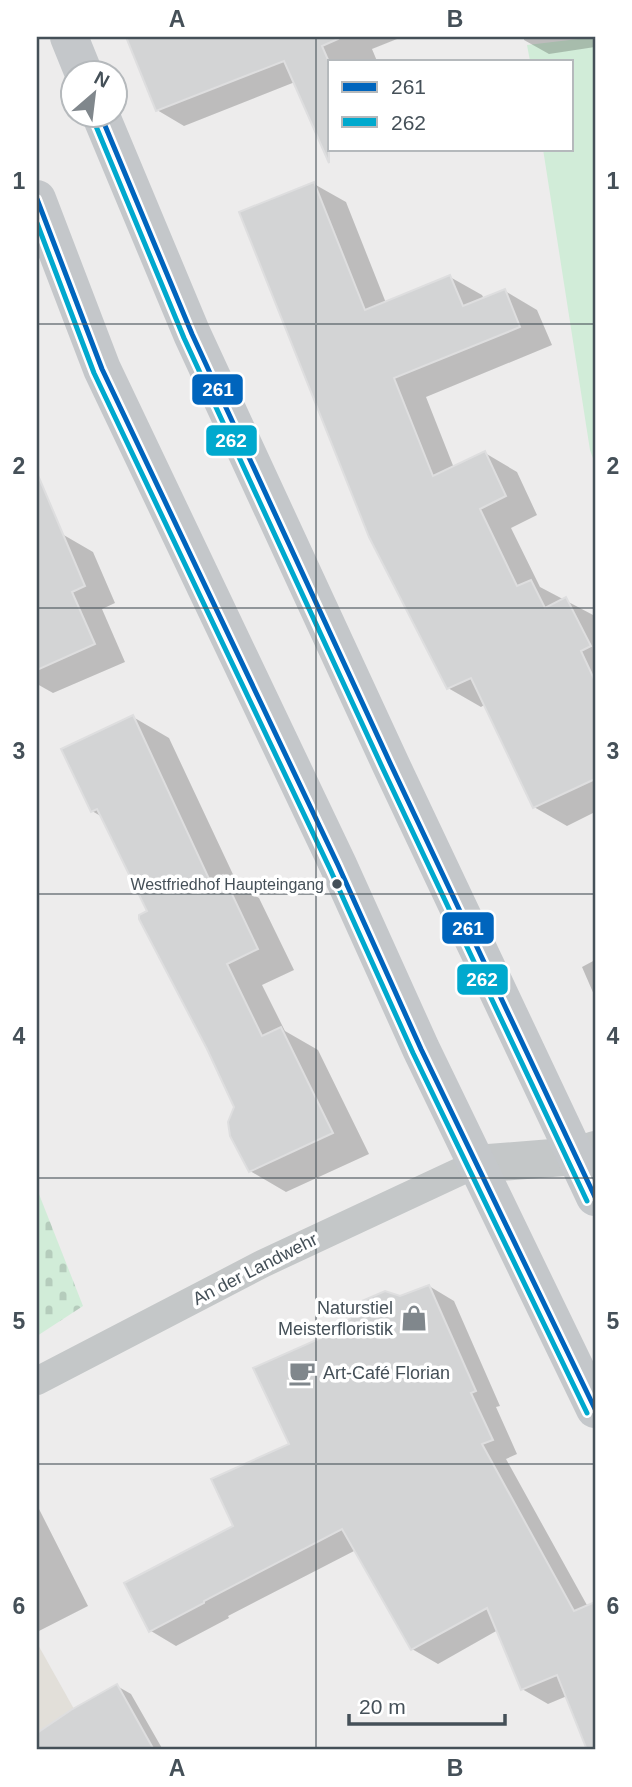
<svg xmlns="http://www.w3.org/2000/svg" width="632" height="1787" viewBox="0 0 632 1787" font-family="Arial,sans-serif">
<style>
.commercial{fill:#e2dfd9}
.cemetery{fill:url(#cemetery-stones)}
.pitch{fill:#d1ecd8}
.shadow{fill:#0003}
.building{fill:#d3d4d5;stroke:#dededf;stroke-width:2}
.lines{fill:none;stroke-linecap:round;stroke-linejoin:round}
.service{stroke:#c4c7c8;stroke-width:28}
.minor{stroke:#c4c7c8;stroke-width:38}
.secondary{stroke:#c4c7ca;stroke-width:38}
.bus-1-casing{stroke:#fff;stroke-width:10}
.bus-2-casing{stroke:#fff;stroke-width:10}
.bus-1{stroke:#0065bd;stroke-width:5}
.bus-2{stroke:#00a9ce;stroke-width:5}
.grid{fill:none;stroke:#455058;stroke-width:2;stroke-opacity:0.55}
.bus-dot{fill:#455058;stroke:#fff;stroke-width:2.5}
.labels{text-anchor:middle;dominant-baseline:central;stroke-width:7;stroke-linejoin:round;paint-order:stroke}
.bus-label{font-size:16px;fill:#455058;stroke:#fff;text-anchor:end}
.street-label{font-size:18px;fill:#455058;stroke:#fff}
.poi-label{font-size:18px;fill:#455058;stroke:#fff;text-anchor:end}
.line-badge{stroke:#fff;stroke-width:2.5}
.badge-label{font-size:19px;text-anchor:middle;font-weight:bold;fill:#fff}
.neatline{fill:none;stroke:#455058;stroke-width:2.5}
.grid-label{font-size:23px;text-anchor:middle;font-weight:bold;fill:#455058}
</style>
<defs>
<pattern id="cemetery-stones" width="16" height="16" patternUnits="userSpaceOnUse" patternTransform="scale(1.75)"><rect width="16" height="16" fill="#d1ecd8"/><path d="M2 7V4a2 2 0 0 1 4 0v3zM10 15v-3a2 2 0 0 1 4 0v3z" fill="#b5ccbc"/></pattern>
</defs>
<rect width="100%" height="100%" fill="#edecec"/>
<!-- commercial -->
<path class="commercial" d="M37,1643L97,1750H37Z"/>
<!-- cemetery -->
<path class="cemetery" d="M37,1189L83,1306L37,1336Z"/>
<!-- pitch -->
<path class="pitch" d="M595,37V464L590,450L543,149H571V61H530L527,45Z"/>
<!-- shadow -->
<path class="shadow" d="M128,37H402L372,49L377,61H329V139L317,132L295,82L184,126L157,110Z
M524,37H595V47L549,54L524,40Z
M314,184L346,202L386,303L450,277L482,295L484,299L505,291L537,310L552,345L426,397L454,468L485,453L517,472L537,515L511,528L540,587L595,616V812L567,826L534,807L484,705L481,707L448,688Z
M37,505L52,539L62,534L93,552L115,603L102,609L125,662L53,693L37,684Z
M133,717L169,738L238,885L259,898L294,970L262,985L285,1031L318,1050L369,1154L286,1192L250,1171L236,1107L150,912L104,818L92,811Z
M595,960V997L582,967Z
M429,1286L454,1301L500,1406L496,1407L517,1454L506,1459L588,1607L595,1604V1747L585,1741L567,1696L548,1704L522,1689L498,1630L438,1664L412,1649L356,1550L228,1616L229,1618L176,1646L151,1631L235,1527L291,1445L324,1339L400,1298Z
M37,1505L88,1606L37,1632Z
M117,1686L131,1694L163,1750H102L77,1708Z"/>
<!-- building -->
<path class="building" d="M126,37H337L338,39L322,46L329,62V163L284,61L156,111Z
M314,182L365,310L450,275L463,306L505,289L520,327L394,378L433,476L485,451L506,496L480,509L517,586L531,580L545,608L566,597L591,646L581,651L595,681V779L533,808L471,678L447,689L369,537L239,212Z
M37,473L85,586L72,592L95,644L37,670Z
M133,715L210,881L223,875L258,949L227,964L262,1036L281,1027L333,1133L249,1172L230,1136L228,1122L234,1107L207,1049L139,919V915L147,911L97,809L91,812L61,749Z
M429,1285L476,1391L471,1393L493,1440L482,1444L574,1611L595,1602V1750H587L557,1675L521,1690L487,1608L411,1650L342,1529L204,1601V1603L149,1632L124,1583L233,1526L211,1479L289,1444L253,1368L321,1338L320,1333L350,1319L355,1304L385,1291L400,1296Z
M117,1684L154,1750H37V1733L71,1710Z"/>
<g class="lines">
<!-- service -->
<path class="service" d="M37,1381L262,1264L476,1164"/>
<!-- minor -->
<path class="minor" d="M476,1164L577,1156L595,1150"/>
<!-- secondary -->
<path class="secondary" d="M69,37L84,74
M101,116L192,334L391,765L595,1197
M37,199L102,369L338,865L421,1049L595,1409"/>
<!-- bus-1 casing -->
<g class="bus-1-casing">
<path id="bus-1" d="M101,116L192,334L391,765L595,1197
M37,199L102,369L338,865L421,1049L595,1409"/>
</g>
<!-- bus-2 casing -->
<g class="bus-2-casing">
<path id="bus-2" d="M93,119L184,338L383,769L587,1201
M37,223L94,373L330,869L413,1053L587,1413"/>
</g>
<!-- bus-1 -->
<use href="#bus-1" class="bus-1"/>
<!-- bus-2 -->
<use href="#bus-2" class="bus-2"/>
</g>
<!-- grid -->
<path class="grid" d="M316,37V1750M37,324H595M37,608H595M37,894H595M37,1178H595M37,1464H595"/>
<!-- icons -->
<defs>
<g id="shop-bare" transform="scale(2.1)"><path d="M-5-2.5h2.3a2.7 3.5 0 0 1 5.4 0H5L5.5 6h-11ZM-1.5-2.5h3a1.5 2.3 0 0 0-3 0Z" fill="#80878c" stroke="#fff" stroke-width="2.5" paint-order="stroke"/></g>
<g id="cafe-bare" transform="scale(2.1)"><path d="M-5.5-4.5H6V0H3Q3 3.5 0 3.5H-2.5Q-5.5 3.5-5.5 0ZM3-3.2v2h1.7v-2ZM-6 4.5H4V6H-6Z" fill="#80878c" stroke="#fff" stroke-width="2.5" paint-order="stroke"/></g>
</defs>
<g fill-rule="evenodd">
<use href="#shop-bare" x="414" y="1318"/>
<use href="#cafe-bare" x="302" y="1373"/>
</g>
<!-- markers -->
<circle class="bus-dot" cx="337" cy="884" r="6"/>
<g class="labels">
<!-- bus labels -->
<g class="bus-label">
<text x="324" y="884">Westfriedhof Haupteingang</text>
</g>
<!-- street labels -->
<g class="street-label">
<text transform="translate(255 1269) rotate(-27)">An der Landwehr</text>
</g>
<!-- poi labels -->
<g class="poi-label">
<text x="393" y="1308">Naturstiel<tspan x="393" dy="21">Meisterfloristik</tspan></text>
<text x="323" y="1373" text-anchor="start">Art-Café Florian</text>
</g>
</g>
<g class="line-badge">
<rect x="191" y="373" width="53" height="33" rx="7" fill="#0065bd"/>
<rect x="205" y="424" width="53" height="33" rx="7" fill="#00a9ce"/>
<rect x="441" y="911" width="54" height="34" rx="7" fill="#0065bd"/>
<rect x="456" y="963" width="53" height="33" rx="7" fill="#00a9ce"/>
</g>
<g class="badge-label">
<text x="218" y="396">261</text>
<text x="231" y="447">262</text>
<text x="468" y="935">261</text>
<text x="482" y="986">262</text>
</g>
<!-- border -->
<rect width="632" height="1787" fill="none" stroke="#ffffff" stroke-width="77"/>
<!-- legend -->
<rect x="328" y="60" width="245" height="91" fill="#ffffff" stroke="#b5b9bc" stroke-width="2"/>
<rect x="342" y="82" width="35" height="10" fill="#0065bd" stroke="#b5b9bc" stroke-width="2"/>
<text x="391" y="94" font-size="21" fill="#455058">261</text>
<rect x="342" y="117" width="35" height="10" fill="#00a9ce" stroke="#b5b9bc" stroke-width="2"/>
<text x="391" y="130" font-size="21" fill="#455058">262</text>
<!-- north arrow -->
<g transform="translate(94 94) rotate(28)"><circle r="33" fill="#ffffff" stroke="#b5b9bc" stroke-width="2"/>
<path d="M0-5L12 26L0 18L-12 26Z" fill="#80878c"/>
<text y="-10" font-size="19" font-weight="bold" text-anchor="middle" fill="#455058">N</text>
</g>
<!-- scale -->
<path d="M349 1714v10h156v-10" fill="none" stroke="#455058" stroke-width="3.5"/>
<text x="359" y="1714" font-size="21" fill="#455058" stroke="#ffffff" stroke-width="5" paint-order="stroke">20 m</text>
<rect x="38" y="38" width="556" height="1710" class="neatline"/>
<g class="grid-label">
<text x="177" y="27">A</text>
<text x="455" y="27">B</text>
<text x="19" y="189">1</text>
<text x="613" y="189">1</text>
<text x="19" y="474">2</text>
<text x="613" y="474">2</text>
<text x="19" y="759">3</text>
<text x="613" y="759">3</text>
<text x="19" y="1044">4</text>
<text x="613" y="1044">4</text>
<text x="19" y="1329">5</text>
<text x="613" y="1329">5</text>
<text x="19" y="1614">6</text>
<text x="613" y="1614">6</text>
<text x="177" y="1776">A</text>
<text x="455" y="1776">B</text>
</g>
</svg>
